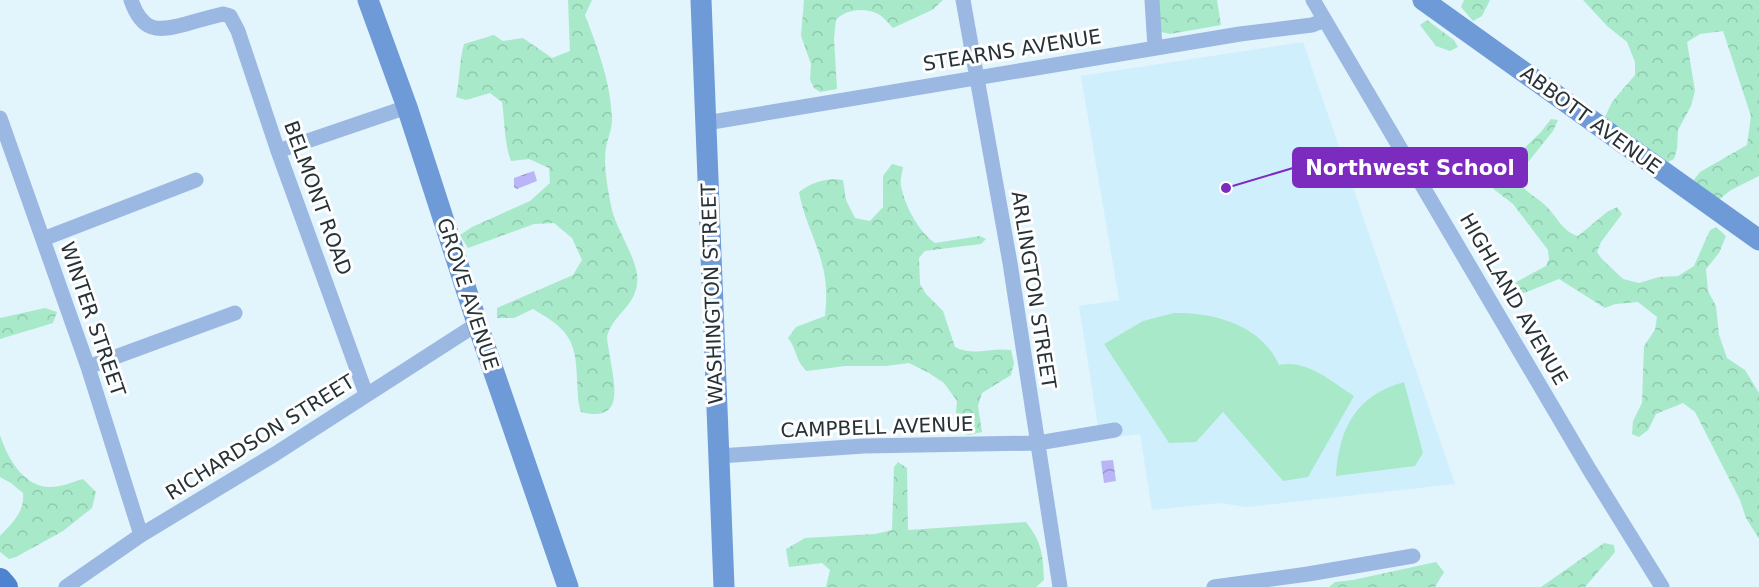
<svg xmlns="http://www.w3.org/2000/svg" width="1759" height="587" viewBox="0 0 1759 587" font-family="'DejaVu Sans',sans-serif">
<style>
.built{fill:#d0effd}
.forest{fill:url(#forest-crowns)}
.pitch{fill:#a8e9ca}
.water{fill:url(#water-waves)}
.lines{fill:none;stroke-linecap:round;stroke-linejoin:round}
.street{stroke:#9ab8e1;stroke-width:15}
.secondary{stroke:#6e9ad7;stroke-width:21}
.primary{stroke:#4e84cf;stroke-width:24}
.labels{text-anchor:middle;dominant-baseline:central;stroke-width:6;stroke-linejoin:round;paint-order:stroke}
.street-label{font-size:20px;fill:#273237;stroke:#fefefe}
.leader{fill:none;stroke:#7b2cbf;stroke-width:2}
.callout-dot{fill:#7b2cbf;stroke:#fefefe;stroke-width:2}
.callout{fill:#7b2cbf;stroke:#7b2cbf;stroke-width:2}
.callout-label{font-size:21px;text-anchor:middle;font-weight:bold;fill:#fff}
</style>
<defs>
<pattern id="forest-crowns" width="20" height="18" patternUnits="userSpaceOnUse" patternTransform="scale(1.5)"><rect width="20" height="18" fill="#a8e9ca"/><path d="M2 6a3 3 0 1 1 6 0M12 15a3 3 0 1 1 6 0" fill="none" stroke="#91c8ae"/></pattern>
<pattern id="water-waves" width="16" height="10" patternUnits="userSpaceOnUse" patternTransform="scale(1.5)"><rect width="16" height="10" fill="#bab5f6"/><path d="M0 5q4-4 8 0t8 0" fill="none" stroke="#9794c8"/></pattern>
</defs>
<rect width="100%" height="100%" fill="#e2f4fc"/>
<!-- built -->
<path class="built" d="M1303,42L1455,484L1247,507L1220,503L1152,510L1140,434L1100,439L1079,306L1119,300L1081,76Z"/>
<!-- forest -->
<path class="forest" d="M568,0H592L585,15C598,49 611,83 612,120C612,129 608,138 606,147C603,166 608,191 612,210C617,230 634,254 637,274C640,304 617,310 608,333C606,338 608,345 609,351C613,380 628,424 581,412C577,400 578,391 577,379C576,338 567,329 533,309L514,318H497V308L573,275L582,260L572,238L554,223L534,224L468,248L460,235L472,227L530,201L550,183L549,168L529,159L511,161C504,143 505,122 502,102L490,93L466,100L456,97C460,79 459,62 464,44L494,35L503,41L523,38L552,58L570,51Z
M804,0H943L932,10L893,28C889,24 884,17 878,14C865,7 845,9 836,20L834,38L837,89L820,92L814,88L810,80L811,64L801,36Z
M1157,0H1217L1221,25L1170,34L1161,32Z
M1464,0H1490L1482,16L1473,21L1461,7Z
M1583,0H1759V176L1731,190L1717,201L1693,181L1700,172L1747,145L1751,116L1723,31L1700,34L1687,42L1695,91L1691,106L1678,130L1677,149L1674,159L1668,162L1605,117L1612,102L1635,75V62L1627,42L1607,26Z
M1427,20L1454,40L1458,47L1450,51L1436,46L1420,25Z
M1551,119L1558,120L1553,131L1516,177C1523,192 1536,196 1547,207C1557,217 1563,232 1578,236L1607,212L1617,207L1622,214L1601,242L1597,252L1601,258L1623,279L1639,283L1659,277L1678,276L1694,266L1710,230L1716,227L1726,236L1719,253L1706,269L1708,291L1716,306L1719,335L1727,358L1745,370L1759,393V539L1746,518L1740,500L1695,412L1683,403L1656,414L1648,430L1639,437L1632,434L1633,421L1642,403L1644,346L1655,330L1657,317L1638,302L1615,304L1605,308L1559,279L1509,299L1504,296L1507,287L1546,266L1549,259L1548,250L1513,204L1487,184L1488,179L1502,164L1510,162L1541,132Z
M892,164L903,167C902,173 900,180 901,186C905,206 918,231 935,243L980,236L986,239L981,244L925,251L919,258L920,284L926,294L943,311L955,347C974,357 991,347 1011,350L1014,363L1011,375L982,393L978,406L982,432L969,435L960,433L955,423L957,401L944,383L929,373L909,363L886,366H845L807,371C795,361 798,351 788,338L796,327L825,316C827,298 827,281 822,264C816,239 803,217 799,192C812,182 827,177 843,180L846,200L855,218L870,221L883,207V176Z
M45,308L57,312L53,323L0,339V318Z
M0,435C7,457 23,487 50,487C61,487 73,482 83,479L96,492L92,508L63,531L16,557L9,559L0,552V536C12,523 25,512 23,493L11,483L0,477Z
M898,462L907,468L908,530L1026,522C1042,542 1043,555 1044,580L1036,587H826L830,570L822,563L789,567L786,549L805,538L875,534L892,530L894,467Z
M1604,543L1614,545L1615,552L1585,587H1541Z
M1436,562L1444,572L1435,587H1329L1335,582L1353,580Z"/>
<!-- pitch -->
<path class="pitch" d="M1174,313C1213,312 1262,325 1279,365C1307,359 1332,382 1354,396L1308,477L1283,481L1223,412L1196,442L1169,443L1104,344L1143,321Z
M1404,382L1423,453L1415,466L1336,476C1339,428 1356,395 1404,382Z"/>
<!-- water -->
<path class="water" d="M534,171L537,181L517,189L514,187V178Z
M1113,460L1116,481L1104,483L1101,461Z"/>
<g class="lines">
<!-- street -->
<path class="street" d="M131,0C142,32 157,32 186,24C199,20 211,17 223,14L230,16L238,31L278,151L366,394
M963,0L1010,263L1060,587
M1152,0L1155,48
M1313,0L1589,469L1662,587
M0,118L88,367L141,535
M706,123L1240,34L1312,25L1325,20
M278,151L407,107
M43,239L196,180
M88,367L235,313
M719,456L864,446L1038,443L1115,430
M66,587L141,535L275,454L477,324
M1214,587L1308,574L1413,556"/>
<!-- secondary -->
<path class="secondary" d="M368,0L407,107L478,326L568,587
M701,0L724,587
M1423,0L1759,240"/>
<!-- primary -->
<path class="primary" d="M0,580L6,587"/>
</g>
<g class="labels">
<!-- street labels -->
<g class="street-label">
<text transform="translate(1012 50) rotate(-9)">STEARNS AVENUE</text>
<text transform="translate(1591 120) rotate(36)">ABBOTT AVENUE</text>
<text transform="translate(318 198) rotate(70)">BELMONT ROAD</text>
<text transform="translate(1034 290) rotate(81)">ARLINGTON STREET</text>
<text transform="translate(468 294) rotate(72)">GROVE AVENUE</text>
<text transform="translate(712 294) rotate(-92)">WASHINGTON STREET</text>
<text transform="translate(1514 299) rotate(60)">HIGHLAND AVENUE</text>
<text transform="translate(93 319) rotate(71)">WINTER STREET</text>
<text transform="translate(877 427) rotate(-2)">CAMPBELL AVENUE</text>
<text transform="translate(260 437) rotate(-32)">RICHARDSON STREET</text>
</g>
</g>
<!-- callouts -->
<path class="leader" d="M1226 188L1293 168"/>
<circle class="callout-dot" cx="1226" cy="188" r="6"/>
<rect class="callout" x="1293" y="148" width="234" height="39" rx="6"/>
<g class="callout-label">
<text x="1410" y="175">Northwest School</text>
</g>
</svg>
